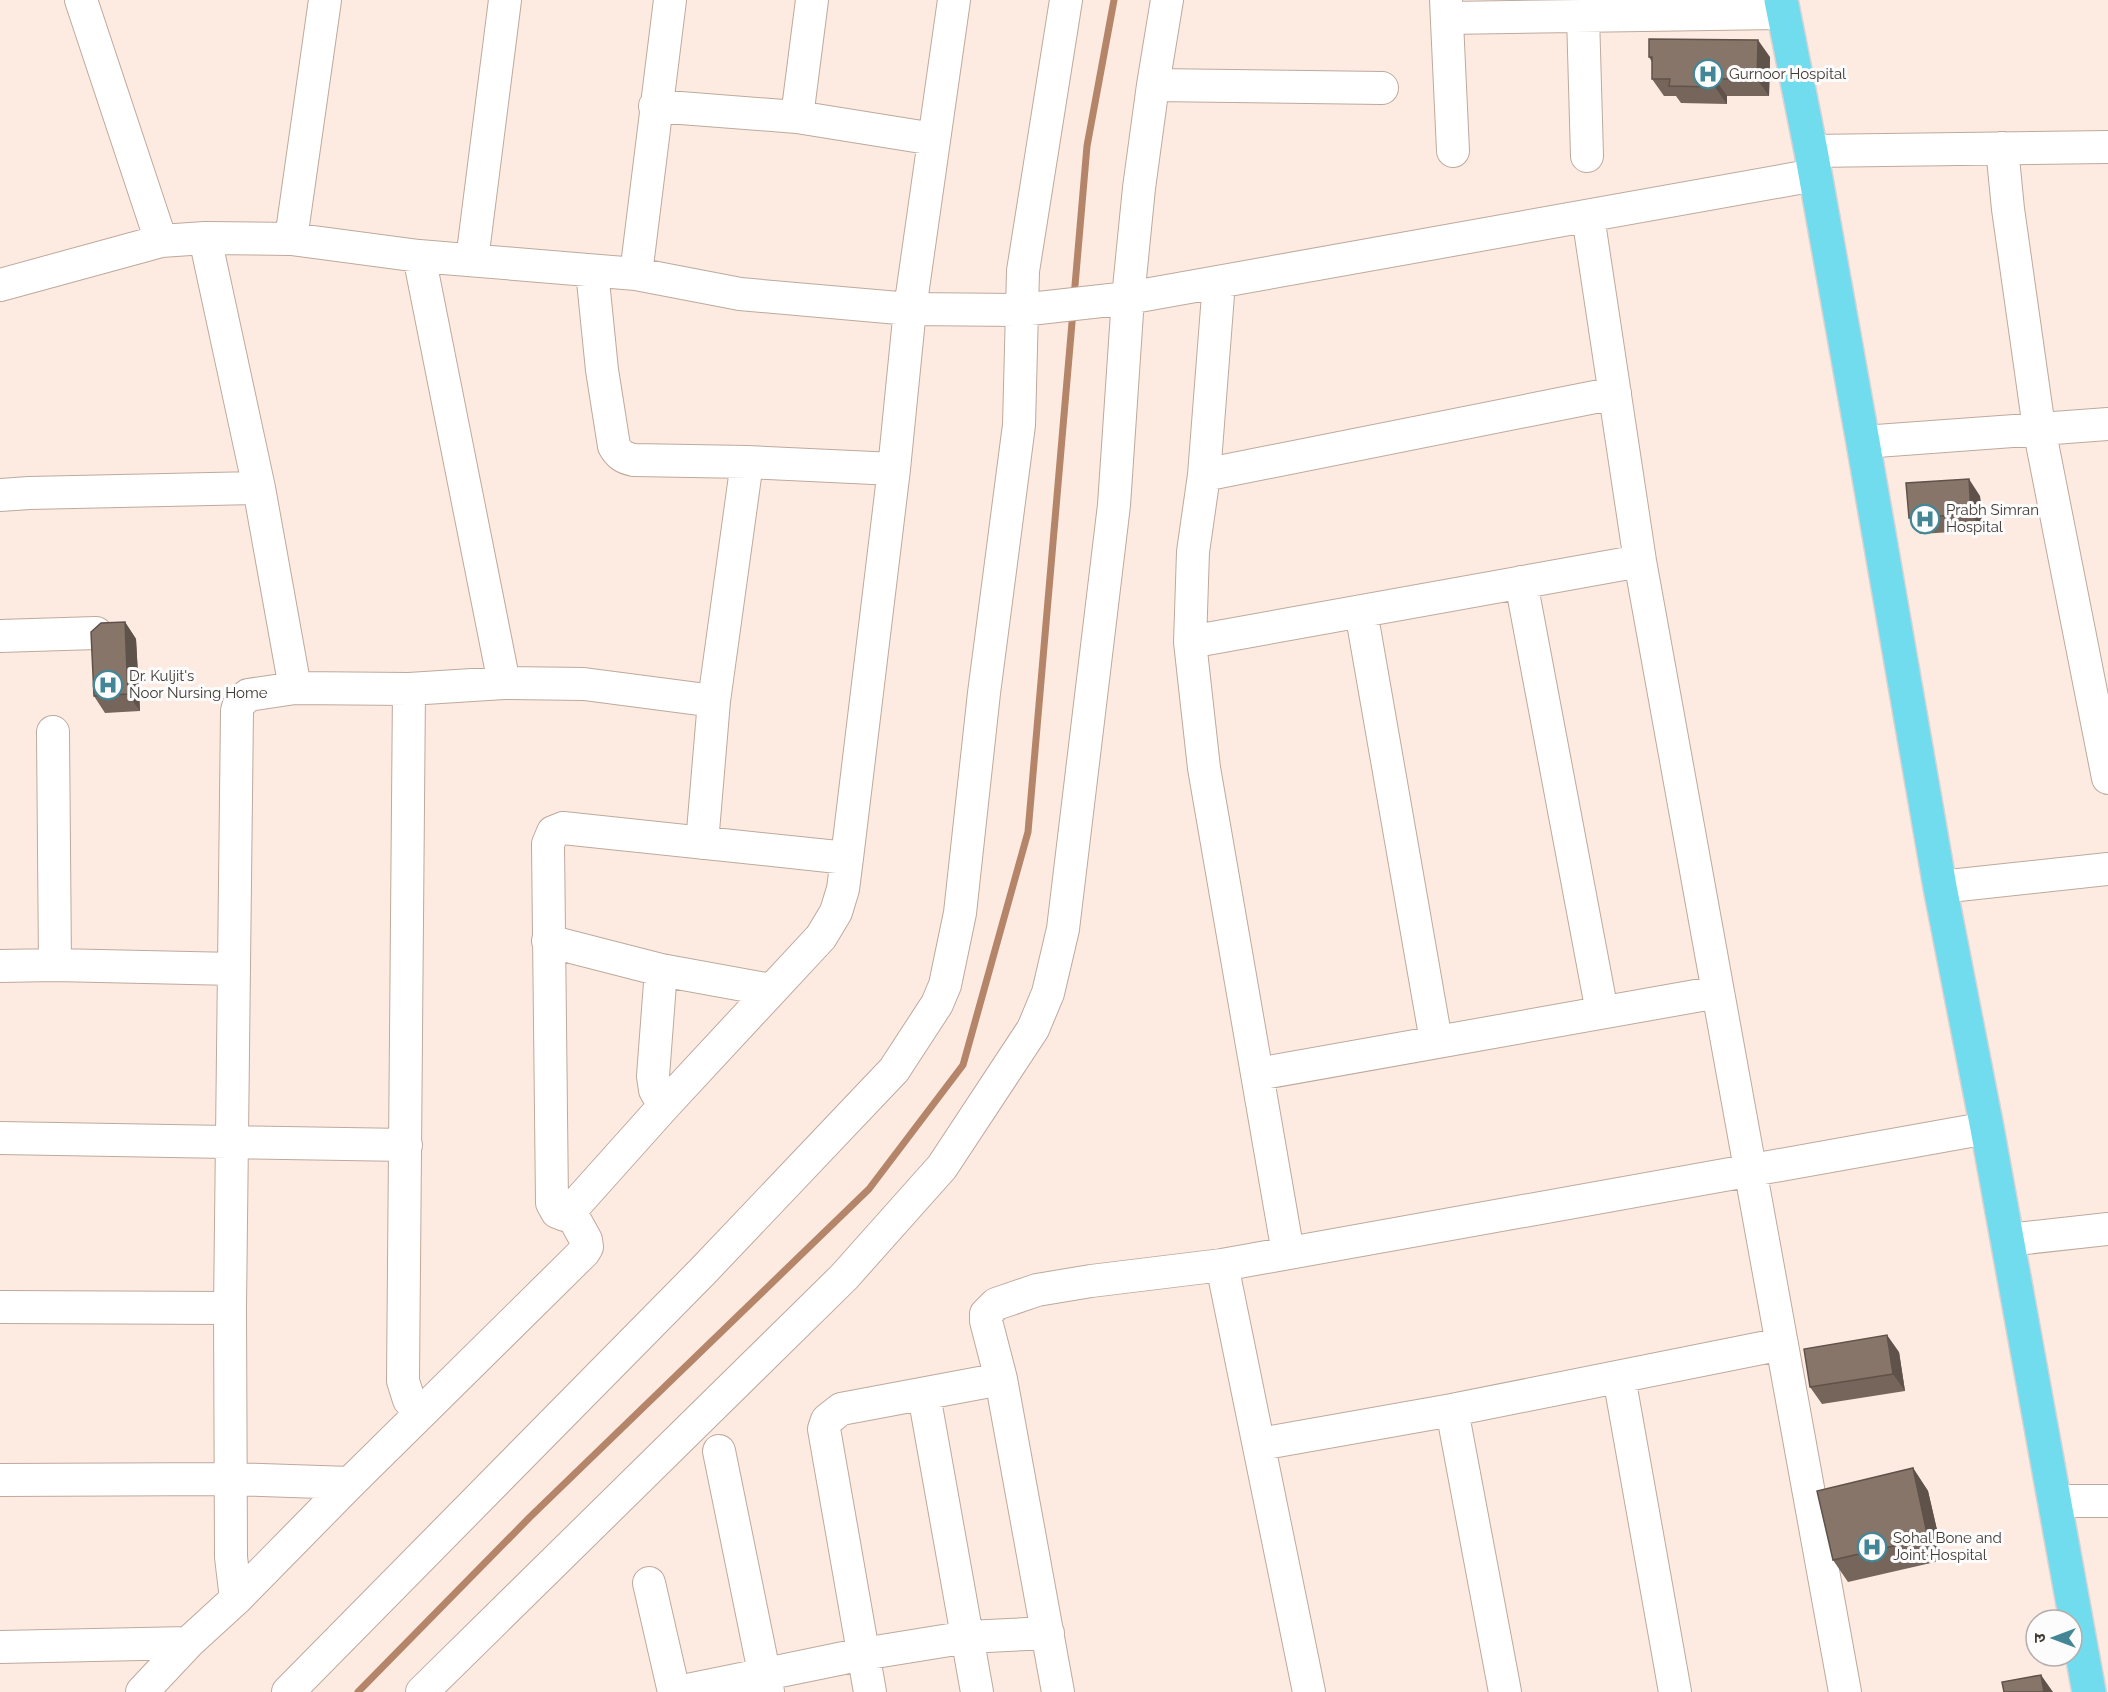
<svg xmlns="http://www.w3.org/2000/svg" width="2108" height="1692" viewBox="0 0 2108 1692" font-family="Raleway,'Noto Sans Devanagari',sans-serif">
<style>
.lines{fill:none;stroke-linecap:round;stroke-linejoin:round}
.stream{stroke:#b5856a;stroke-width:7}
.minor-casing{stroke:#bea99d;stroke-width:34}
.major-casing{stroke:#d5d3d3;stroke-width:36}
.minor{stroke:#fff;stroke-width:32}
.major{stroke:#72dcef;stroke-width:33}
.wall{fill:#75655a}
.shaded-wall{fill:#5f524a}
.building{fill:#887569;stroke:#5f524a;stroke-width:1.5}
.labels{text-anchor:middle;dominant-baseline:central;stroke-width:6;stroke-linejoin:round;paint-order:stroke}
.poi-label{font-size:15px;fill:#423935;stroke:#fcfcfc;text-anchor:start}
</style>
<rect width="100%" height="100%" fill="#fdebe1"/>
<g class="lines">
<!-- stream -->
<path class="stream" d="M1074,297L1087,146L1114,0
M358,1692L530,1517L869,1189L963,1065L1028,832L1073,311"/>
<!-- minor casing -->
<g class="minor-casing">
<path id="minor" d="M81,0L161,241
M1446,0L1453,151
M1583,16L1587,156
M1447,18L1783,13
M1153,85L1382,88
M655,106L797,117L934,139
M797,117L812,0
M2002,148L2008,209L2039,428L2108,778
M1811,151L2108,147
M205,238L259,488L295,688
M291,239L325,0
M419,256L504,683
M472,260L505,0
M592,271L602,370L614,446C619,455 624,458 634,460L747,462L894,469
M636,274L670,0
M1219,282L1204,475L1193,552L1190,642L1204,768L1288,1253
M0,285L161,241L205,238L291,239L419,256L636,274L740,294L910,309L1021,310L1128,298L1815,175
M1863,442L2108,424
M1204,475L1615,393
M0,495L29,493L259,488
M1521,582L1602,1012
M1361,611L1436,1041
M0,636L96,633
M1190,642L1640,561
M409,689L403,1381L409,1400L422,1411
M53,732L55,965
M702,843L714,701L747,462
M847,858L563,828L553,832L548,844L552,1203L557,1212L565,1215L570,1211L664,1106L821,937L836,912L843,889L847,858L894,469L910,309L954,0
M1940,887L2108,869
M548,941L661,970L771,990
M0,966L55,965L234,969
M661,970L653,1076L655,1090L664,1106
M1718,992L1845,1692
M1258,1074L1718,992L1640,561L1588,216
M0,1138L406,1145
M2007,1240L2108,1229
M1222,1265L1309,1692
M0,1307L230,1308
M1619,1377L1675,1692
M924,1395L977,1692
M1452,1410L1505,1692
M1260,1444L1452,1410L1782,1344
M719,1451L768,1692
M0,1480L231,1479L350,1483
M2054,1501H2108
M649,1583L674,1692
M236,1599L231,1557L230,1308L237,711L239,704L248,695L295,688L409,689L504,683L584,684L714,701
M0,1647L188,1643
M142,1692L188,1643L236,1599L350,1483L584,1252L587,1247L586,1240L570,1211
M288,1692L703,1271L894,1070L937,1004L945,985L960,913L984,693L1019,425L1023,271L1066,0
M422,1692L844,1277L942,1167L1033,1029L1048,993L1063,929L1114,505L1128,298L1139,188L1153,85L1167,0
M678,1692L863,1654L968,1637L1048,1633
M870,1692L824,1429L827,1420L841,1409L1001,1379
M1058,1692L1001,1379L986,1321V1314L996,1304L1037,1290L1091,1281L1222,1265L1987,1128"/>
</g>
<!-- major casing -->
<g class="major-casing">
<path id="major" d="M1781,0L1811,151L1863,442L1940,887L1987,1128L2089,1692"/>
</g>
<!-- minor -->
<use href="#minor" class="minor"/>
<!-- major -->
<use href="#major" class="major"/>
</g>
<!-- wall -->
<path class="wall" d="M1649,57H1770L1769,96H1727V104L1681,103L1676,96H1664L1652,79V62Z
M1980,496L1983,530L1920,534L1909,518Z
M125,622L136,639L140,711L105,713L94,696Z
M1899,1352L1905,1391L1822,1404L1810,1387Z
M1913,1468L1928,1491L1944,1560L1848,1582L1833,1560Z"/>
<!-- shaded-wall -->
<path class="shaded-wall" d="M1758,40L1770,57L1769,96L1757,79Z
M1715,79L1727,96V104L1715,87Z
M1969,479L1980,496L1983,530L1971,514Z
M125,622L136,639L140,711L128,694Z
M1887,1335L1899,1352L1905,1391L1893,1374Z
M1913,1468L1928,1491L1944,1560L1928,1538Z
M2041,1675L2053,1692H2044Z"/>
<!-- building -->
<path class="building" d="M1649,39L1758,40L1757,79H1715V87L1669,86L1670,79H1652V57H1649Z
M1969,479L1971,514L1909,518L1906,483Z
M125,622L128,694L94,696L91,632L101,623Z
M1887,1335L1893,1374L1810,1387L1804,1349Z
M1913,1468L1928,1538L1833,1560L1817,1491Z
M2041,1675L2044,1692H2004L2002,1682Z"/>
<!-- icons -->
<defs>
<g id="hospital-ring" transform="scale(1.5)"><circle r="9.5" fill="#fcfcfc" stroke="#438696" stroke-width="1.5"/><path d="M-5-5h3v3.5h4V-5h3V5h-3V1.5h-4V5h-3Z" fill="#438696"/></g>
</defs>
<g fill-rule="evenodd">
<use href="#hospital-ring" x="1708" y="74"/>
<use href="#hospital-ring" x="1925" y="519"/>
<use href="#hospital-ring" x="108" y="685"/>
<use href="#hospital-ring" x="1872" y="1547"/>
</g>
<g class="labels">
<!-- poi labels -->
<g class="poi-label">
<text x="1729" y="74">Gurnoor Hospital</text>
<text x="1946" y="510">Prabh Simran<tspan x="1946" dy="17">Hospital</tspan></text>
<text x="129" y="676">Dr. Kuljit's<tspan x="129" dy="17">Noor Nursing Home</tspan></text>
<text x="1893" y="1538">Sohal Bone and<tspan x="1893" dy="17">Joint Hospital</tspan></text>
</g>
</g>
<!-- north arrow -->
<g transform="translate(2054 1638) rotate(270)"><circle r="28" fill="#fcfcfc" stroke="#b2aeac" stroke-width="1.5"/>
<path d="M0-4.5L10 22L0 15L-10 22Z" fill="#438696"/>
<text y="-9" font-size="16" font-weight="bold" text-anchor="middle" fill="#423935">उ</text>
</g>
</svg>
